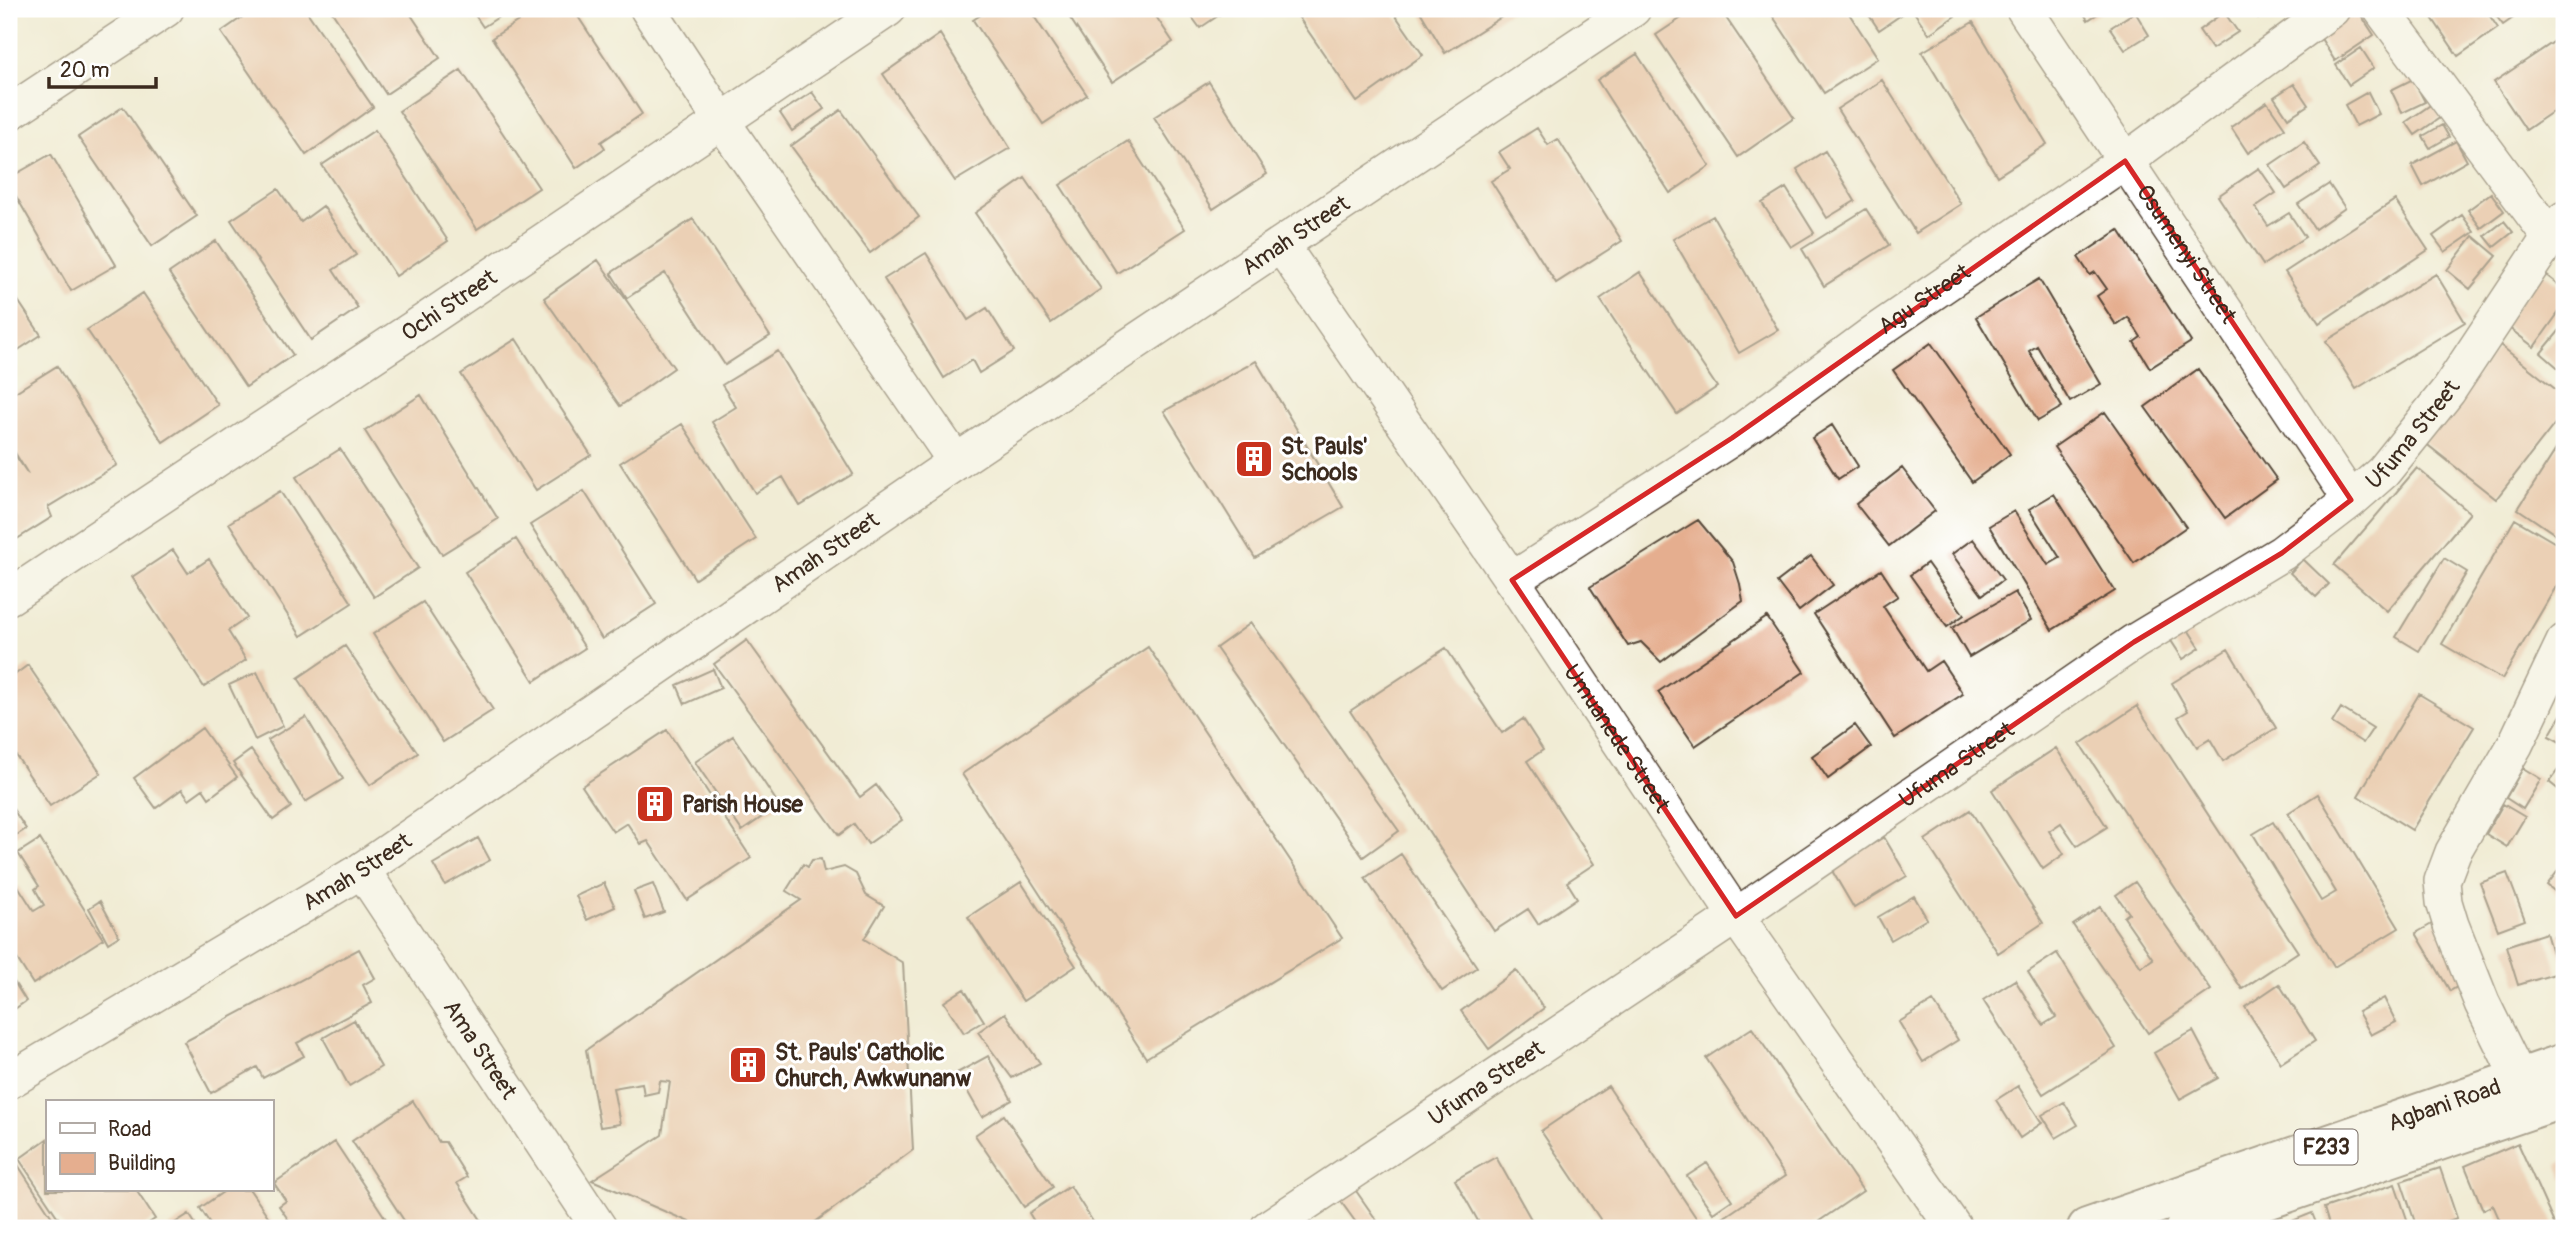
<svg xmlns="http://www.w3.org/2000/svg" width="2573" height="1237" font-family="Pangolin,sans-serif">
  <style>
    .building { fill: #e5ae8f }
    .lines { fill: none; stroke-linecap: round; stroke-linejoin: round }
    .minor-casing { stroke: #564739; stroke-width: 38 }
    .primary-casing { stroke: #564739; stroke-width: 42 }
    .minor { stroke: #fff; stroke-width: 35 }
    .primary { stroke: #fff; stroke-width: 38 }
    .marked { fill: none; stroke: #d62828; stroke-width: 5; stroke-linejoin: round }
    .labels { text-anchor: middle; stroke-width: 6; stroke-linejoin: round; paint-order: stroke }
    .shield { fill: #fff; stroke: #766a62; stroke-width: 2 }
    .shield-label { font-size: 21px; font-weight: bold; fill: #3b2a1e }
    .street-label { font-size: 23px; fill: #3b2a1e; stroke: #fff }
    .poi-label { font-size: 23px; font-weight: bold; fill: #3b2a1e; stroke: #fff; text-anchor: start }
  </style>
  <rect width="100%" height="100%" fill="#fff"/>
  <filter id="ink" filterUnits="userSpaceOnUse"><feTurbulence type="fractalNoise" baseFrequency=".0143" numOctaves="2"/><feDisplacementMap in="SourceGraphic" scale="14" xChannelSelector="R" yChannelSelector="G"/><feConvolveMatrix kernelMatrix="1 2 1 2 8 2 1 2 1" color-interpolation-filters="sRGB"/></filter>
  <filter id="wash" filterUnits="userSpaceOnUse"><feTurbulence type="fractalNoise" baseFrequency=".00686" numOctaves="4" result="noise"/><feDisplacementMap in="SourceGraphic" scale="28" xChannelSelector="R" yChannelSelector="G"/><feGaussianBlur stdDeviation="1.57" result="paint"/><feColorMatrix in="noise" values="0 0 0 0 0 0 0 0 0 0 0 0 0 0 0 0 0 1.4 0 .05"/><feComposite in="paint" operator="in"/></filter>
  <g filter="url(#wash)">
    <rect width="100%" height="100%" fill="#f1ecd5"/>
    <g id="blocks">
      <!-- building -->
      <path class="building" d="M254 9H305L373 107 306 155 221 32Z
        M330 9H407L440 58 386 94Z
        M471 9H511L483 27Z
        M537 9H573L642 114 601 142 605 148 576 168 492 38Z
        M990 9H1029L1087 95 1043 124 973 20Z
        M1064 9H1151L1173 42 1112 82Z
        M1186 9H1228L1200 28Z
        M1293 9H1391L1423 55 1357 102Z
        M1428 9H1514L1445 53 1421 13Z
        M1695 9H1720L1794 118 1738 157 1656 35Z
        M1768 9H1846L1878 58 1824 93Z
        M1865 9H1897L1901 15 1879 30Z
        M1912 9H1951L1955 16 1929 34Z
        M2081 9H2105L2088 20Z
        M2252 9H2273L2258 18Z
        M2352 9H2357L2374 35 2335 61 2317 32Z
        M2426 9H2485L2498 28 2458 56Z
        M2491 9H2526L2503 25Z
        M2135 12 2149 35 2125 50 2110 28Z
        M2224 12 2238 32 2212 49 2199 30Z
        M1973 22 2047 144 1997 176 1922 52Z
        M940 34 1010 148 955 181 883 74Z
        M2564 35V104L2526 130 2494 82Z
        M2361 48 2374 68 2349 85 2336 65Z
        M1637 54 1710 166 1670 193 1597 80Z
        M461 70 539 188 477 229 399 111Z
        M2413 79 2425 102 2402 113 2391 90Z
        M1882 80 1961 204 1916 233 1837 109Z
        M1209 82 1267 174 1213 209 1154 117Z
        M2294 84 2308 105 2288 118 2274 97Z
        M812 92 824 109 792 131 780 113Z
        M2368 92 2379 114 2356 126 2345 105Z
        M2267 102 2285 128 2248 153 2231 127Z
        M2432 104 2441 117 2415 135 2406 122Z
        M123 107 197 216 152 246 78 137Z
        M841 110 919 217 870 253 791 146Z
        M2442 125 2449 137 2430 148 2423 136Z
        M1537 128 1548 145 1558 139 1622 241 1556 283 1491 181 1510 169 1499 152Z
        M375 130 448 241 396 276 322 165Z
        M1128 141 1185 229 1117 273 1060 185Z
        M2456 141 2467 161 2423 186 2412 165Z
        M2304 142 2320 166 2286 189 2270 165Z
        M1825 151 1855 201 1827 218 1797 169Z
        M51 154 116 265 71 291 9 184V178Z
        M2259 168 2276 193 2255 207 2268 226 2289 213 2305 237 2263 265 2218 196Z
        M1025 178 1101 289 1051 323 975 213Z
        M2329 184 2345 208 2315 229 2298 204Z
        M1786 188 1814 233 1791 247 1762 203Z
        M278 189 301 222 323 206 356 255 333 270 358 308 311 340 231 220Z
        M2491 193 2504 211 2481 228 2468 210Z
        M2395 200 2428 250 2319 323 2285 272Z
        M1866 209 1889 245 1824 286 1802 249Z
        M2462 215 2474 232 2445 252 2433 236Z
        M1713 216 1778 330 1739 353 1673 239Z
        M693 219 770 336 725 365 665 273 627 298 611 273Z
        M2504 221 2513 232 2494 247 2485 236Z
        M2119 230 2191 342 2150 368 2134 342 2141 337 2128 317 2116 325 2097 296 2107 289 2095 272 2090 275 2078 257Z
        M2473 236 2497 256 2470 289 2447 270Z
        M216 241 293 355 246 387 169 273Z
        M926 253 968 320 987 308 1014 351 979 373 972 360 944 378 884 279Z
        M598 260 674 368 620 406 544 298Z
        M1640 272 1717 387 1677 414 1600 299Z
        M2542 272 2564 289V305L2534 347 2504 324Z
        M2436 274 2465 322 2356 389 2326 341Z
        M2039 279 2101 384 2070 402 2037 346 2029 351 2062 407 2038 421 1976 317Z
        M9 287 41 335 9 356Z
        M143 293 218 405 163 442 87 330Z
        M2564 325V373L2541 353Z
        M516 339 591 455 536 490 461 374Z
        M1931 343 2010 454 1972 482 1893 370Z
        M2500 345 2564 396V412L2496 499 2424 442Z
        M778 351 853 474 800 506 783 477 755 493 712 422 736 407 722 385Z
        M1256 361 1343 507 1255 558 1164 411Z
        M57 366 117 465 48 507 52 517 9 544V446L28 474 9 443V396Z
        M2198 369 2277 480 2225 518 2145 407Z
        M421 395 498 519 442 554 365 431Z
        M2105 412 2186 527 2134 563 2054 447Z
        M682 424 756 539 695 579 620 463Z
        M1832 425 1858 466 1838 479 1812 438Z
        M2564 437V540L2518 509Z
        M340 449 418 568 374 597 296 477Z
        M1902 468 1935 511 1889 546 1856 504Z
        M2417 468 2470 513 2387 611 2334 565Z
        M280 491 352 603 301 636 229 523Z
        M584 491 656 604 602 639 530 525Z
        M2054 494 2115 591 2052 630 1989 526 2014 511 2048 565 2060 558 2029 509Z
        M2515 519 2564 548V573L2502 679 2442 644Z
        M1698 520 1733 562 1740 584 1743 601 1661 662 1641 642 1628 646 1590 587Z
        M516 539 585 648 534 681 465 572Z
        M1973 539 2003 580 1982 595 1952 554Z
        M173 550 188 573 209 559 247 618 228 631 246 660 204 687 132 577Z
        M1811 556 1833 585 1799 611 1777 582Z
        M2444 558 2467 572 2419 651 2396 637Z
        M2303 559 2329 584 2316 597 2290 573Z
        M1927 563 1964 615 1947 627 1910 575Z
        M1881 570 1898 596 1883 606 1926 671 1941 661 1963 694 1895 738 1814 614Z
        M2015 592 2031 620 1969 657 1952 628Z
        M423 602 493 710 443 742 373 634Z
        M1767 617 1804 672 1695 746 1658 692Z
        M1251 623 1399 831 1363 857 1216 648Z
        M2185 625 2200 648 2183 659 2168 636Z
        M747 640 860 797 876 785 902 820 868 844 854 824 839 835 714 664Z
        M345 646 418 753 370 785 298 678Z
        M1148 647 1342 938 1146 1058 962 774Z
        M1446 648 1502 733 1523 719 1543 750 1527 761 1594 864 1567 882 1577 898 1538 924 1528 909 1494 931 1350 711Z
        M2228 649 2276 728 2223 761 2210 739 2197 747 2178 717 2188 711 2172 683Z
        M28 665 101 773 50 806 9 745V679Z
        M713 669 721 688 685 704 677 685Z
        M257 672 283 726 255 740 229 685Z
        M2419 694 2474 727 2412 830 2358 796Z
        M2137 706 2298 952 2242 989 2080 744Z
        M2341 708 2373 728 2363 743 2332 723Z
        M2564 710V744L2549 736Z
        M306 717 343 779 305 802 268 740Z
        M1855 725 1871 747 1828 779 1812 756Z
        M202 728 237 777 209 798 203 789 189 799 182 789 156 808 134 778Z
        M667 730 751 858 687 900 648 841 641 844 627 823 613 832 582 786Z
        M733 736 779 805 742 831 695 762Z
        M2056 748 2107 827 2077 846 2061 823 2049 831 2064 854 2043 869 1992 790Z
        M251 750 291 807 273 820 233 763Z
        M2564 762V794L2549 782Z
        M2523 768 2541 779 2523 809 2506 798Z
        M2318 794 2399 928 2334 967 2253 834 2273 822 2321 901 2336 892 2288 813Z
        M9 803 26 829 9 840Z
        M2503 804 2525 817 2507 847 2486 834Z
        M1970 810 2043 923 1998 953 1925 840Z
        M1884 837 1907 876 1854 908 1831 869Z
        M478 838 490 860 445 885 433 864Z
        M40 839 103 939 33 984 9 946V892L18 886 34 911 44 905 35 889 39 886 18 853Z
        M1401 854 1477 967 1442 991 1365 878Z
        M821 859 824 872 844 867 856 874 866 895 884 906 864 939 903 963 913 1150 807 1228H703L592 1180 662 1135 670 1082 660 1081 658 1092 644 1095 642 1083 613 1088 620 1124 600 1127 586 1050 801 900 786 891 803 864 808 867 812 860Z
        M2564 863V899L2547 885Z
        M2507 873 2525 920 2498 930 2480 883Z
        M1021 882 1076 966 1023 1001 968 917Z
        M2135 882 2211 990 2148 1033 2073 925 2100 907 2141 967 2153 959 2124 917 2129 913 2116 895Z
        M604 883 615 907 587 920 576 896Z
        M653 884 664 912 645 919 634 891Z
        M1914 896 1927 919 1891 940 1878 917Z
        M100 901 119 936 108 943 89 908Z
        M2437 921 2470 979 2450 991 2416 933Z
        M2564 932V963L2553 937Z
        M2546 933 2558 973 2518 985 2506 946Z
        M359 949 375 978 363 985 372 1003 297 1043 304 1056 263 1078 257 1067 211 1093 184 1042Z
        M2057 953 2116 1048 2043 1094 1983 1000 2015 980 2043 1025 2056 1017 2028 972Z
        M1516 970 1544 1008 1489 1049 1461 1011Z
        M9 974 26 1001 9 1013Z
        M2279 984 2315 1041 2281 1063 2245 1007Z
        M964 989 984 1021 964 1033 944 1002Z
        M2384 998 2396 1022 2371 1035 2358 1012Z
        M1933 1001 1958 1040 1923 1062 1899 1022Z
        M1005 1013 1040 1063 1012 1078 978 1032Z
        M354 1020 381 1067 349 1086 323 1038Z
        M1752 1028 1863 1191 1809 1228H1721L1717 1222 1785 1176 1706 1058Z
        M2193 1031 2218 1078 2180 1099 2154 1053Z
        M988 1056 1012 1100 982 1117 957 1073Z
        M1608 1086 1703 1228H1606L1541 1131Z
        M2018 1086 2042 1123 2020 1138 1996 1100Z
        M413 1101 439 1142H445L467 1177 457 1183 481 1220 467 1228H409L352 1141Z
        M2064 1102 2078 1125 2056 1138 2042 1115Z
        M1004 1115 1053 1187 1024 1207 975 1135Z
        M47 1139V1190H136L155 1219 141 1228H65L19 1159Z
        M335 1142 392 1228H294L279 1206 286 1201 274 1183Z
        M2518 1143 2556 1228H2503L2493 1205 2483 1210 2465 1166Z
        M1496 1157 1536 1228H1482L1455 1180Z
        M2564 1161V1180L2557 1165Z
        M16 1162 59 1228H9V1167Z
        M1707 1163 1732 1200 1713 1213 1687 1176Z
        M2440 1168 2457 1218 2427 1228H2417L2401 1181Z
        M2395 1184 2410 1228H2330L2324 1208Z
        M1070 1186 1097 1228H1038L1029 1213Z
        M1354 1188 1382 1228H1360L1339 1199Z
        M226 1190H250L276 1228H213L200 1208Z
        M2312 1213 2318 1228H2275Z
        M189 1214 198 1228H167Z"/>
    </g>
  </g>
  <g filter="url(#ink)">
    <use href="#blocks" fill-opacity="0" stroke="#564739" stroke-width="2"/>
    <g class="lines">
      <defs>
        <g id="minor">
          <path d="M648 9 721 120 956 462"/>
          <path id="s1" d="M2024 9 2351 500"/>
          <path d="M2381 9 2550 237"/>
          <path d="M9 113 166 9"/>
          <path id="s2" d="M1281 245 1512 580 1736 916 1954 1228"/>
          <path id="s3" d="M1512 580 1732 438 1871 335 2125 161 2332 9"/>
          <path id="s4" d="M9 597 425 321 888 9"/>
          <path id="s5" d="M362 870 599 1228"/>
          <path d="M2519 1078 2482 1003 2451 925 2444 902 2442 881 2453 852 2515 745 2564 642"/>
          <path id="s6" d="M9 1081 362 870 956 462 1633 9"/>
          <path id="s7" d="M1268 1228 1736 916 2134 642 2282 553 2351 500 2383 472 2448 391 2550 237 2564 219"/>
        </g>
        <g id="primary">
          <path id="s8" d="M2087 1228 2564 1063"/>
          <path d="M2185 1228 2564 1098"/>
        </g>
      </defs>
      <!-- minor casing -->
      <use href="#minor" class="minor-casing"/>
      <!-- primary casing -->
      <use href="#primary" class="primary-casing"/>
      <!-- minor -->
      <use href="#minor" class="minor"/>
      <!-- primary -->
      <use href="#primary" class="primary"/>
    </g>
  </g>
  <!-- marked area -->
  <path d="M0 0H2573V1237H0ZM2125 161 2351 500 2282 553 2134 642 1736 916 1512 580 1732 438Z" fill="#f1ecd5" fill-opacity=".55" fill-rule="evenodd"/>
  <path class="marked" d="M2125 161 2351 500 2282 553 2134 642 1736 916 1512 580 1732 438Z"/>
  <!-- icons -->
  <defs>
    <symbol id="building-square" viewBox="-11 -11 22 22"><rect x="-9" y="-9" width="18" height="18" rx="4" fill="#c8321e" stroke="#fff"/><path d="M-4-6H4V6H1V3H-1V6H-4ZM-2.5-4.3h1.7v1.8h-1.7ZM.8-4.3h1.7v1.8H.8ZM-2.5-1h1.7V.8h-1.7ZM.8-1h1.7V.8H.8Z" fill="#fff"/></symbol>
  </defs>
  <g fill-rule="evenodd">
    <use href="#building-square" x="1232" y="437" width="44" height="44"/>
    <use href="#building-square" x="633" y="782" width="44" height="44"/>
    <use href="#building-square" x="726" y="1043" width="44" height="44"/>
  </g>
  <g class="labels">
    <!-- shield labels -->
    <rect class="shield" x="2294.5" y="1129.5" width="63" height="35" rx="5"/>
    <g class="shield-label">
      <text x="2326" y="1154">F233</text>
    </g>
    <!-- street labels -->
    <g class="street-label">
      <text dy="8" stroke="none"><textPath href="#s6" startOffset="1540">Amah Street</textPath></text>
      <text dy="8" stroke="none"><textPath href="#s1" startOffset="294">Osumenyi Street</textPath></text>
      <text dy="8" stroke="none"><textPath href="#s3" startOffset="499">Agu Street</textPath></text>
      <text dy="8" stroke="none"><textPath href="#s4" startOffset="528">Ochi Street</textPath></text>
      <text dy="8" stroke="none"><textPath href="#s7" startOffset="1396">Ufuma Street</textPath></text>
      <text dy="8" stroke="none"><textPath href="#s6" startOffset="973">Amah Street</textPath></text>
      <text dy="8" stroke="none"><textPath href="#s2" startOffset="597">Umuanede Street</textPath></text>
      <text dy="8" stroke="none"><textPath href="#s7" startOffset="830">Ufuma Street</textPath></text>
      <text dy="8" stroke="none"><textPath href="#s6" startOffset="406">Amah Street</textPath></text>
      <text dy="8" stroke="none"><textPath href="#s5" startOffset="215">Ama Street</textPath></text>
      <text dy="8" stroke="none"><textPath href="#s7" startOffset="262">Ufuma Street</textPath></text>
      <text dy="8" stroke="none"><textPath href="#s8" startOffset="378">Agbani Road</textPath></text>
    </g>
    <!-- poi labels -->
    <g class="poi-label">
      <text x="1281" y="454">St. Pauls'<tspan x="1281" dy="26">Schools</tspan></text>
      <text x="682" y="812">Parish House</text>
      <text x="775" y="1060">St. Pauls' Catholic<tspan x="775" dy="26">Church, Awkwunanw</tspan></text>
    </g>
  </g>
  <!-- margin -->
  <rect width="2573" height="1237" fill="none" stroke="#fff" stroke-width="35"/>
  <!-- legend -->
  <rect x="46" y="1100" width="228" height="91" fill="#ffffff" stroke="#b1aaa5" stroke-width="2"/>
  <rect x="60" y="1123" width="35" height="10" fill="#ffffff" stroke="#b1aaa5" stroke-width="2"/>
  <text x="108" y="1136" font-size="21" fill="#3b2a1e">Road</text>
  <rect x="60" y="1153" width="35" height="21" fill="#e5ae8f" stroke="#b1aaa5" stroke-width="2"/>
  <text x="108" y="1170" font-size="21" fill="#3b2a1e">Building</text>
  <!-- scale -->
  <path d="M49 77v10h107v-10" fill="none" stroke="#3b2a1e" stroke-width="3.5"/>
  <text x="60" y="77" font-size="21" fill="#3b2a1e" stroke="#ffffff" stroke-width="5" paint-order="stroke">20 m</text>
</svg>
